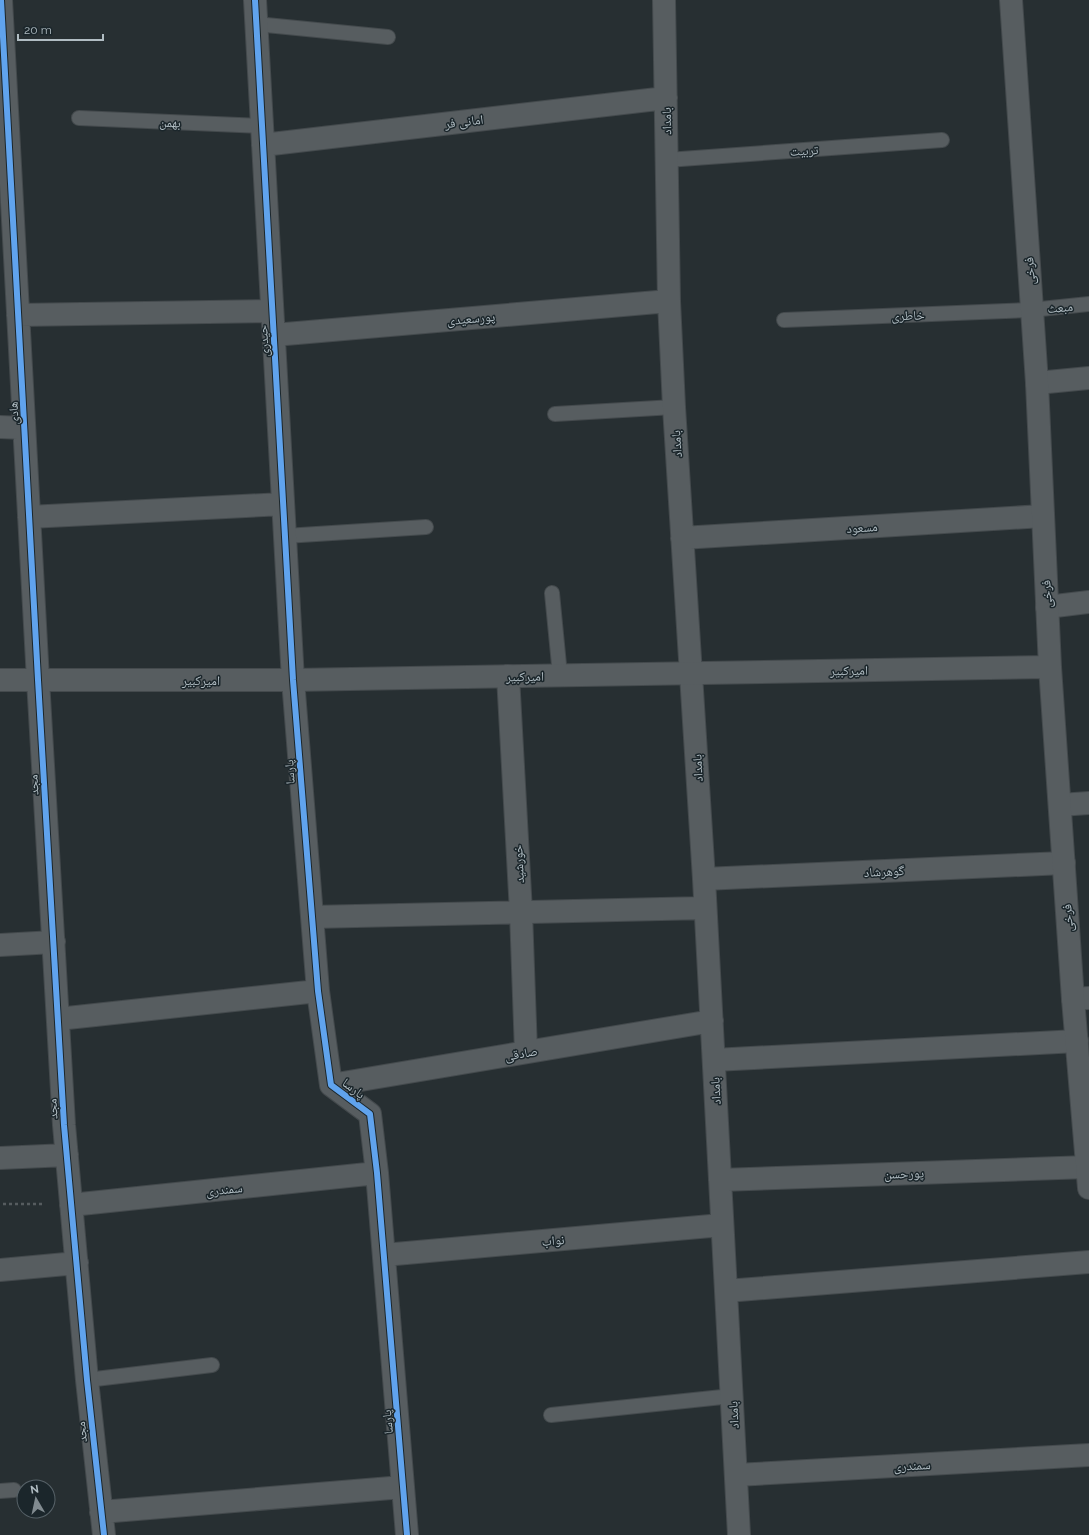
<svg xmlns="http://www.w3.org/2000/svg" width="1089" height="1535" font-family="Raleway,'Noto Naskh Arabic',sans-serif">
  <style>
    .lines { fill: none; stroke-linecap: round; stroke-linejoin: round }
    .service-casing { stroke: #444a4d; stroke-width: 16 }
    .minor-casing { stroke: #444a4d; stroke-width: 24 }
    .tertiary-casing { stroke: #444a4d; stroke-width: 24 }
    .path { stroke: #565c5f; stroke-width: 2.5; stroke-dasharray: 3 3; stroke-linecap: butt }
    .service { stroke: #575d60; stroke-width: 14 }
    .minor { stroke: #575d60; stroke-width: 22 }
    .tertiary { stroke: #575d60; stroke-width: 22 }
    .cycleway-casing { stroke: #1b262b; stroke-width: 8 }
    .cycleway { stroke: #60a3ed; stroke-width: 6 }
    .labels { text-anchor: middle; stroke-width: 3; stroke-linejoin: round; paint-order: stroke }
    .street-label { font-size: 13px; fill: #b1bdc3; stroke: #1b262b }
  </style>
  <rect width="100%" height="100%" fill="#272f32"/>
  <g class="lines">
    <defs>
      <path id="service" d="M256 24 388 37
        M79 118 262 126
        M667 160 942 140
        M784 320 1031 310 1089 304
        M555 414 674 407
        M285 536 426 527
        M552 593 560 675
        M87 1380 212 1365
        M551 1415 732 1396
        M0 1491 14 1490"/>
      <path id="minor" d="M1 0 38 680 64 1125 87 1380 104 1535
        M255 0 293 680 318 991 331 1085 370 1114 377 1173 407 1535
        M664 0 669 301 674 407 704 879 739 1535
        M263 145 666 98
        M18 315 272 311
        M274 335 669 301
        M1037 383 1089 378
        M0 427 24 428
        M29 517 283 504
        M682 538 1043 516
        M1047 607 1089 602
        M508 676 521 912 526 1052
        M1060 805 1089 803
        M704 879 1064 863
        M312 917 705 908
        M0 945 54 942
        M1073 999 1089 998
        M58 1019 318 991
        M714 1060 1077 1041
        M331 1085 712 1021
        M0 1158 67 1155
        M720 1180 1088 1167
        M71 1205 377 1173
        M384 1255 722 1225
        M0 1270 77 1263
        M726 1291 1089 1262
        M736 1475 1089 1455
        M101 1512 403 1487"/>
      <path id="tertiary" d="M1011 0 1037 383 1050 667 1073 999 1089 1188
        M0 680H293L1050 667"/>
    </defs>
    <!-- service casing -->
    <use href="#service" class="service-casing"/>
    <!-- minor casing -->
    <use href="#minor" class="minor-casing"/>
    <!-- tertiary casing -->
    <use href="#tertiary" class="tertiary-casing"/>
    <!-- path -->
    <path class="path" d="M3 1204H45"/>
    <!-- service -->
    <use href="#service" class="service"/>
    <!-- minor -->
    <use href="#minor" class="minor"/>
    <!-- tertiary -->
    <use href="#tertiary" class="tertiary"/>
    <defs>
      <path id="cycleway" d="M1 0 38 680 64 1125 87 1380 104 1535
        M255 0 293 680 318 991 331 1085 370 1114 377 1173 407 1535"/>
    </defs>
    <!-- cycleway casing -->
    <use href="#cycleway" class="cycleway-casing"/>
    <!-- cycleway -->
    <use href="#cycleway" class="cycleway"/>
  </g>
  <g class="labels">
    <!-- street labels -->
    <g class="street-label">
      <text transform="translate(464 121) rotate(-7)" y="5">امانی فر</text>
      <text transform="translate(666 121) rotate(-91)" y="5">بامداد</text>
      <text transform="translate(170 122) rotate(2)" y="5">بهمن</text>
      <text transform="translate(804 150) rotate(-4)" y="5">تربیت</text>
      <text transform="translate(1029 271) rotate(-94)" y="5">فرخی</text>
      <text transform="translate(1060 307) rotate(-6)" y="5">مبعث</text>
      <text transform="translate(908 315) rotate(-2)" y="5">خاطری</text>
      <text transform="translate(471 318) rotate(-5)" y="5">پورسعیدی</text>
      <text transform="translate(263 341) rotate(-93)" y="5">حیدری</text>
      <text transform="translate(13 413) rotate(-93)" y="5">هادی</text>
      <text transform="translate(676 444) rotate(-94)" y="5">بامداد</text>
      <text transform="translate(862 527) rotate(-4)" y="5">مسعود</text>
      <text transform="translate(1046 594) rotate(-93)" y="5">فرخی</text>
      <text transform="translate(849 670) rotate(-1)" y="5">امیرکبیر</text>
      <text transform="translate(525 676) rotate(-1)" y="5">امیرکبیر</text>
      <text x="201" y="685">امیرکبیر</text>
      <text transform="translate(697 768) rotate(-93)" y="5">بامداد</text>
      <text transform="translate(289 772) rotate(-94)" y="5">پارسا</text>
      <text transform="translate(33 785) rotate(-93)" y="5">مجد</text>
      <text transform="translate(518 864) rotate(-93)" y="5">خورشید</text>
      <text transform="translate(884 871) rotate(-3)" y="5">گوهرشاد</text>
      <text transform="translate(1067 918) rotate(-94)" y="5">فرخی</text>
      <text transform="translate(521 1053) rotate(-10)" y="5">صادقی</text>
      <text transform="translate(354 1088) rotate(37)" y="5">پارسا</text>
      <text transform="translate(715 1091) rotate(-93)" y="5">بامداد</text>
      <text transform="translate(52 1109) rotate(-93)" y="5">مجد</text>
      <text transform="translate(904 1173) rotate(-2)" y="5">پورحسن</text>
      <text transform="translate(224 1189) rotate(-6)" y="5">سمندری</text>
      <text transform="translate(553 1240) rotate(-5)" y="5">نواب</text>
      <text transform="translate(733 1415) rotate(-93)" y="5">بامداد</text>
      <text transform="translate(387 1422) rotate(-95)" y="5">پارسا</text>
      <text transform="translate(81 1432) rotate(-96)" y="5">مجد</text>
      <text transform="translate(912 1465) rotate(-3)" y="5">سمندری</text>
    </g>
  </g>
  <!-- north arrow -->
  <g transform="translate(36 1499) rotate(351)"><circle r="19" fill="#1b262b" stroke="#576268"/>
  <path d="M0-3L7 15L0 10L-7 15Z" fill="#818b90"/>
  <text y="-6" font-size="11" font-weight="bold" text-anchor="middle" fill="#b1bdc3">N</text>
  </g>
  <!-- scale -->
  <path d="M18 34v6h85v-6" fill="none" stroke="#b1bdc3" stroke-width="2"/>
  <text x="24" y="34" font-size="12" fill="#b1bdc3" stroke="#1b262b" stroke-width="3" paint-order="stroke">20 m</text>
</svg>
